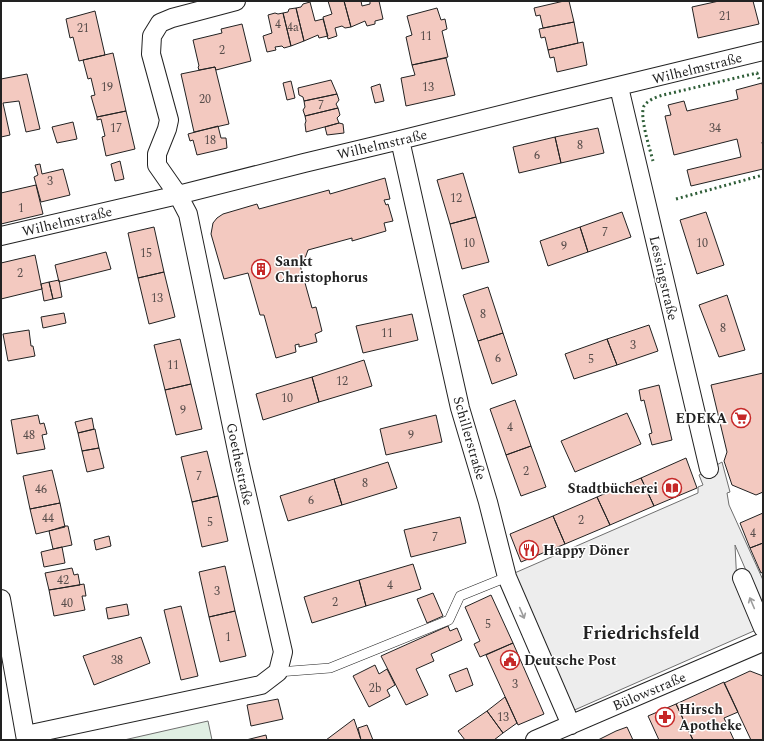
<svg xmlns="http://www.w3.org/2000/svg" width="764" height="741" font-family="Spectral,serif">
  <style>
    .green { fill: #e0efe3; stroke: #6f6f6f }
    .parking { fill: #ededed; stroke: #6f6f6f }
    .building { fill: #f3c9c0; stroke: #222 }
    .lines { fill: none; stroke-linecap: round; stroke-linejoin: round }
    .service-casing { stroke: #222; stroke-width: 10 }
    .minor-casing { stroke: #222; stroke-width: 20 }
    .service { stroke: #fff; stroke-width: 9 }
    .minor { stroke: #fff; stroke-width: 18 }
    .hedge { stroke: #2f5e38; stroke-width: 3; stroke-dasharray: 2 3; stroke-linecap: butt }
    .oneway { stroke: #9c9c9c }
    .labels { text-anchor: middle; stroke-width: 3; stroke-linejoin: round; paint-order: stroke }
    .number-label { font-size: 12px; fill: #564c4a }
    .street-label { font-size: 14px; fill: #222; stroke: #fff }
    .poi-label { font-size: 14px; font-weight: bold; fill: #222; stroke: #fff; text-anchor: start }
    .district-label { font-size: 18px; font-weight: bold; fill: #222; stroke: #fff }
  </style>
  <rect width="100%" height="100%" fill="#fff"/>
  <!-- green -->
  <path class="green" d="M208 721 212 740H124Z"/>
  <!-- parking -->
  <path class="parking" d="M722 462 730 492 727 493 729 505 763 580V610L735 545 737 585 756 630 570 712 510 575 698 493V487L703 485 699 475Z"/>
  <!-- building -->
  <path class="building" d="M328 1H344L351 27 345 28 342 26 335 28 337 36 328 39 323 17 332 14Z
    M344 1H361L362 6 370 4V1H379L383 19 375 21V24L367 26 365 21 351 27Z
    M564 1H569L574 22 543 28 540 15 536 16 534 8Z
    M719 1H753L759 24 698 38 692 7Z
    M310 2 315 21 323 19 328 36 319 38 318 35 304 41 296 8 301 7 303 4Z
    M296 8 304 41 291 46 283 13 288 12 289 9Z
    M437 8 441 20 445 19 447 29 442 31 448 57 412 65 406 37 412 35 407 16Z
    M95 11 105 55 79 61 73 37 70 38 66 19Z
    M275 13 278 14 283 13 291 46 284 48 282 46 275 47 276 50 267 52 263 36 272 33 268 15Z
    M574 22 578 43 548 50 545 37 541 38 539 29Z
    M242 24 251 61 216 70 215 67 199 70 198 67 199 66 193 40 222 33 221 29Z
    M583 42 587 65 557 72 554 57 550 58 548 50Z
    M113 53 126 111 97 117 91 96 95 95 91 78 88 79 83 60Z
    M446 58 455 95 406 106 401 78 415 75 412 65Z
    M215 67 229 124 194 132 181 74Z
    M27 74 40 129 26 132 19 101 3 103 10 135 1 137V79Z
    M331 80 337 94 304 101 303 97 299 95 298 88Z
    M291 81 295 98 287 100 283 83Z
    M762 83 763 88V142H762L763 147V169L691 186 687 170 741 157 737 139 674 155 665 116 671 115 668 105 684 101 687 111 738 99 736 90Z
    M380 84 384 101 375 103 371 87Z
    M337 94 339 100 336 104 338 108 305 116 303 110 305 107 304 101Z
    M338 108 340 115 337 118 339 123 306 132 305 124 306 121 305 116Z
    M126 111 135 149 106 156 102 137 105 136 101 119 97 120V117Z
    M73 122 77 139 57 143 52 127Z
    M339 123 343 124 344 133 327 135 325 127Z
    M218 126 221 138H226L227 148 197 155 193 140 190 141 188 134Z
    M598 128 604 153 561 163 555 137Z
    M555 137 561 163 519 173 513 147Z
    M120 161 124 179 115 181 111 164Z
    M40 164 42 174 63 169 70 195 41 202 34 177 38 175 35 165Z
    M463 173 476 217 450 224 437 180Z
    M385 178 390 199 384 200 386 205 388 204 393 221 384 223 386 231 352 241V238L308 250 304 261 300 265 312 308 316 307 322 331 315 334 317 342 299 347V344L295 345 296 352 276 358 264 315H260L248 273 224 279 211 234 213 223 217 218 223 214 257 204 259 209 329 190 330 194Z
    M36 185 43 214 1 224V193Z
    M622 212 631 237 588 252 580 227Z
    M706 212 724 265 697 274 680 220Z
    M476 217 489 262 462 269 450 224Z
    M154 227 164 272 138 278 128 233Z
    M580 227 588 252 548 266 540 241Z
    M106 252 111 269 59 282 55 265Z
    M35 255 42 289 1 299V263Z
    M164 272 175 317 149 324 138 278Z
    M59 280 62 297 53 299 49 282Z
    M49 282 53 299 44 301 41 284Z
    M488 287 503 333 478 341 463 295Z
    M727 295 745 350 719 357 699 305Z
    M64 313 66 323 43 328 41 317Z
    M412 314 418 340 363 353 356 326Z
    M649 325 658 351 617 365 607 339Z
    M29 330 31 346H33L35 356 8 361 3 334Z
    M503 333 517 375 492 384 478 341Z
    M180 339 191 384 165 390 154 345Z
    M607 339 617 365 574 379 565 354Z
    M364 360 372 386 319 402 312 377Z
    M763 373V492L756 495 732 485 724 461 727 452 711 385Z
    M312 377 319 402 263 420 256 394Z
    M191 384 202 429 176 435 165 390Z
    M659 385 672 440 652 445 649 434 652 433 644 400 641 401 639 390Z
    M515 400 531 446 506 455 490 409Z
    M627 413 641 444 575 472 561 441Z
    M38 415 40 424 44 423 47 434 42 435 45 449 17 454 11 420Z
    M436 415 442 442 386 455 380 429Z
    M92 418 94 429 78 433 75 422Z
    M95 429 99 448 82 451 78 433Z
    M531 446 546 487 521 496 506 455Z
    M99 448 104 468 87 472 82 451Z
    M207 451 218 496 192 502 181 457Z
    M686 458 697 488 654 506 641 478Z
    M388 462 397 488 342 505 334 479Z
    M52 470 60 503 30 509 23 476Z
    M641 478 654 506 610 525 597 497Z
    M334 479 342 505 288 521 280 496Z
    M218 496 228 541 202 547 192 502Z
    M597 497 610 525 565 544 553 516Z
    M60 503 65 527 36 534 30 509Z
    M763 513V543L750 548 740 523Z
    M553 516 565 544 521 562 510 534Z
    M460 517 466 543 411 557 404 530Z
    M65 526H68L72 545 53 549 49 531Z
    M109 536 111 546 96 550 94 540Z
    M763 543V572L761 573 750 548Z
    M62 547 65 563 44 567 41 552Z
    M413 564 421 589 366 606 359 580Z
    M225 566 235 611 209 617 199 572Z
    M72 568 74 575 78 574 80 585 49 590 45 573Z
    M359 580 366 606 312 623 304 597Z
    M84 584 86 596H82L85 610 54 616 49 590Z
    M433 593 443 616 427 623 417 599Z
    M491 595 513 643 480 657 474 644 480 641 465 607Z
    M127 604 129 615 108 619 106 608Z
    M181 606 198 676 181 680 164 610Z
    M235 611 246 656 220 662 209 617Z
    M448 626 450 631 457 628 462 640 431 654 434 661 416 669 428 695 406 705 381 656Z
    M141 637 150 663 94 685 83 656Z
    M513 643 544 714 518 725 486 655Z
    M375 665 379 674 387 669 395 685 387 690 390 696 369 707 353 676Z
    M467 668 473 685 456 692 449 675Z
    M750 671 763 676V740H751L724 683Z
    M724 682 738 712 724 718 734 740H693L676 704Z
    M505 697 517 723 503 733 487 711Z
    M278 699 283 719 251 726 247 705Z
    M676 704 693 740H659L648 716Z
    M487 711 503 733 494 740H465L458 731Z
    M354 719 361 740H326Z
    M367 725 373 740H361L358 728Z
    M627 727 633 740H598L616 731Z
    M266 735 267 740H246Z"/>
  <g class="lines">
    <defs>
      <path id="service" d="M278 672 330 668 449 620 460 596 507 577"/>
      <path id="minor" d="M619 87 709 469
        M400 140 460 408 488 502 507 577 571 725
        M1 236 178 195 304 163 400 140 536 106 763 51
        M742 578 763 628
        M1 599 26 740
        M26 735 261 685 278 672 283 652 240 465 188 214 178 195 157 165V154L167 129 169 120 151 54 152 36 160 23 172 18 236 1
        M535 740 763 642"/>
    </defs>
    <!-- service casing -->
    <use href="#service" class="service-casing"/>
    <!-- minor casing -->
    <use href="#minor" class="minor-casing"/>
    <!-- service -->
    <use href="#service" class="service"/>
    <!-- minor -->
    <use href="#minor" class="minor"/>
    <!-- hedge -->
    <path class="hedge" d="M653 161C650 149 639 116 644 106 648 100 656 97 663 95L757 73 759 79
      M676 199 763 175"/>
  </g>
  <!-- one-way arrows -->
  <defs><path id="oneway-shaft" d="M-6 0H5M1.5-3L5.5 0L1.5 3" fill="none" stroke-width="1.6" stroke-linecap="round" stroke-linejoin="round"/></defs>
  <g class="oneway">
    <use href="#oneway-shaft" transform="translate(752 603) rotate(-113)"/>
    <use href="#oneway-shaft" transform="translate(522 613) rotate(67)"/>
  </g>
  <!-- icons -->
  <defs>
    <symbol id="building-ring" viewBox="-11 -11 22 22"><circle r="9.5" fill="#fff" stroke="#c62828" stroke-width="1.5"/><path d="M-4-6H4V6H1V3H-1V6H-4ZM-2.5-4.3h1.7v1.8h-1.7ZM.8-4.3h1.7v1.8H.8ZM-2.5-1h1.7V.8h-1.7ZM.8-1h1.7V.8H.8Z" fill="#c62828"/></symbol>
    <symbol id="supermarket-ring" viewBox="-11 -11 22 22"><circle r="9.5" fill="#fff" stroke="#c62828" stroke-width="1.5"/><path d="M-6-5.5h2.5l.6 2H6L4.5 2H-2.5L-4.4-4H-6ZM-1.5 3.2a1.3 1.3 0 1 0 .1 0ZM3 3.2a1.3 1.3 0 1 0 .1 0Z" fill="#c62828"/></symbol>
    <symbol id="library-ring" viewBox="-11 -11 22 22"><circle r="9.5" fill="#fff" stroke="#c62828" stroke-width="1.5"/><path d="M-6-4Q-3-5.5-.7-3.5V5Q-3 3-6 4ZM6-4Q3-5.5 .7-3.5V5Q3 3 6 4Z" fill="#c62828"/></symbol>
    <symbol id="restaurant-ring" viewBox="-11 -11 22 22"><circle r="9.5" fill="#fff" stroke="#c62828" stroke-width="1.5"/><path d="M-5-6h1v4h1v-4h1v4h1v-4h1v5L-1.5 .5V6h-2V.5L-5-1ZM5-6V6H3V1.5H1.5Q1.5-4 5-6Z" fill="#c62828"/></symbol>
    <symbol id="civic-ring" viewBox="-11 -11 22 22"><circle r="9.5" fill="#fff" stroke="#c62828" stroke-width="1.5"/><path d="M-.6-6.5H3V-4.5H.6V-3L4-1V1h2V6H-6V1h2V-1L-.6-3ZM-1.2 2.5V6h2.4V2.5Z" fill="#c62828"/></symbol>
    <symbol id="pharmacy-ring" viewBox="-11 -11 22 22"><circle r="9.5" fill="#fff" stroke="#c62828" stroke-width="1.5"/><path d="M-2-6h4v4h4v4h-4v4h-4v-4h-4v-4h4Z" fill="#c62828"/></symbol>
  </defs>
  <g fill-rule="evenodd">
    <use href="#building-ring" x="250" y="258" width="22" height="22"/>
    <use href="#supermarket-ring" x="730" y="407" width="22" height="22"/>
    <use href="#library-ring" x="661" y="477" width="22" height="22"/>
    <use href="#restaurant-ring" x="518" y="539" width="22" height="22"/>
    <use href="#civic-ring" x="499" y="649" width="22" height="22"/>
    <use href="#pharmacy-ring" x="654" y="706" width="22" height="22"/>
  </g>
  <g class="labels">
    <!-- number labels -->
    <g class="number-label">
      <text x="725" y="20">21</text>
      <text x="278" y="28">4</text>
      <text x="293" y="31">4a</text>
      <text x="83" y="32">21</text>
      <text x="426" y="40">11</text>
      <text x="222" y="54">2</text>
      <text x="107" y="91">19</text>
      <text x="428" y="91">13</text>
      <text x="205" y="103">20</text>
      <text x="321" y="109">7</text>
      <text x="116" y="132">17</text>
      <text x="715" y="132">34</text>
      <text x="210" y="144">18</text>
      <text x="580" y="149">8</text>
      <text x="537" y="159">6</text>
      <text x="50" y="185">3</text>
      <text x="456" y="202">12</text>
      <text x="21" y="212">1</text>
      <text x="605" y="236">7</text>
      <text x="469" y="247">10</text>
      <text x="702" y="247">10</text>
      <text x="564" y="250">9</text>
      <text x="146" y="257">15</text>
      <text x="20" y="277">2</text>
      <text x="157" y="302">13</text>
      <text x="483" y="318">8</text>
      <text x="723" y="332">8</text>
      <text x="387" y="337">11</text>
      <text x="633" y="349">3</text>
      <text x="498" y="362">6</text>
      <text x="591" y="363">5</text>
      <text x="173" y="369">11</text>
      <text x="342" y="385">12</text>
      <text x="287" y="402">10</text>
      <text x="183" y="414">9</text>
      <text x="510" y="431">4</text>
      <text x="29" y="439">48</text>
      <text x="411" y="439">9</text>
      <text x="526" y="475">2</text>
      <text x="199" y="480">7</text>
      <text x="365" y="487">8</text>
      <text x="41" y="493">46</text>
      <text x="311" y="504">6</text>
      <text x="48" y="522">44</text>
      <text x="581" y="524">2</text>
      <text x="210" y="526">5</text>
      <text x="753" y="537">4</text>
      <text x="435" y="541">7</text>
      <text x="63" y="584">42</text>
      <text x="390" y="589">4</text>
      <text x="217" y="595">3</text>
      <text x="335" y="606">2</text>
      <text x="67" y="607">40</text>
      <text x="488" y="628">5</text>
      <text x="228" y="641">1</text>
      <text x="117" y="664">38</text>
      <text x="515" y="688">3</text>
      <text x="375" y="692">2b</text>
      <text x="503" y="721">13</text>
    </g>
    <!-- street labels -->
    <g class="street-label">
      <text transform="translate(697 68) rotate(-14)" y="5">Wilhelmstraße</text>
      <text transform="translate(382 144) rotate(-13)" y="5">Wilhelmstraße</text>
      <text transform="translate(67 221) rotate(-13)" y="5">Wilhelmstraße</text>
      <text transform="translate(664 278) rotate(77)" y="5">Lessingstraße</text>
      <text transform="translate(470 438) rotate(74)" y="5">Schillerstraße</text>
      <text transform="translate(240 464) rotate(78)" y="5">Goethestraße</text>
      <text transform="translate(649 691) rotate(-23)" y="5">Bülowstraße</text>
    </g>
    <!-- poi labels -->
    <g class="poi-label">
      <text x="275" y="266">Sankt<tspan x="275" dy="16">Christophorus</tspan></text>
      <text x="727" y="423" text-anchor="end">EDEKA</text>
      <text x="658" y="493" text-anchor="end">Stadtbücherei</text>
      <text x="543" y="555">Happy Döner</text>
      <text x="524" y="665">Deutsche Post</text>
      <text x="679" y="714">Hirsch<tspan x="679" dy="16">Apotheke</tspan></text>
    </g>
    <!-- district labels -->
    <g class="district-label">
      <text x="641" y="639">Friedrichsfeld</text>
    </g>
  </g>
  <!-- border -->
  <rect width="764" height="741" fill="none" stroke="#222222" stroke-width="4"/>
</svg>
